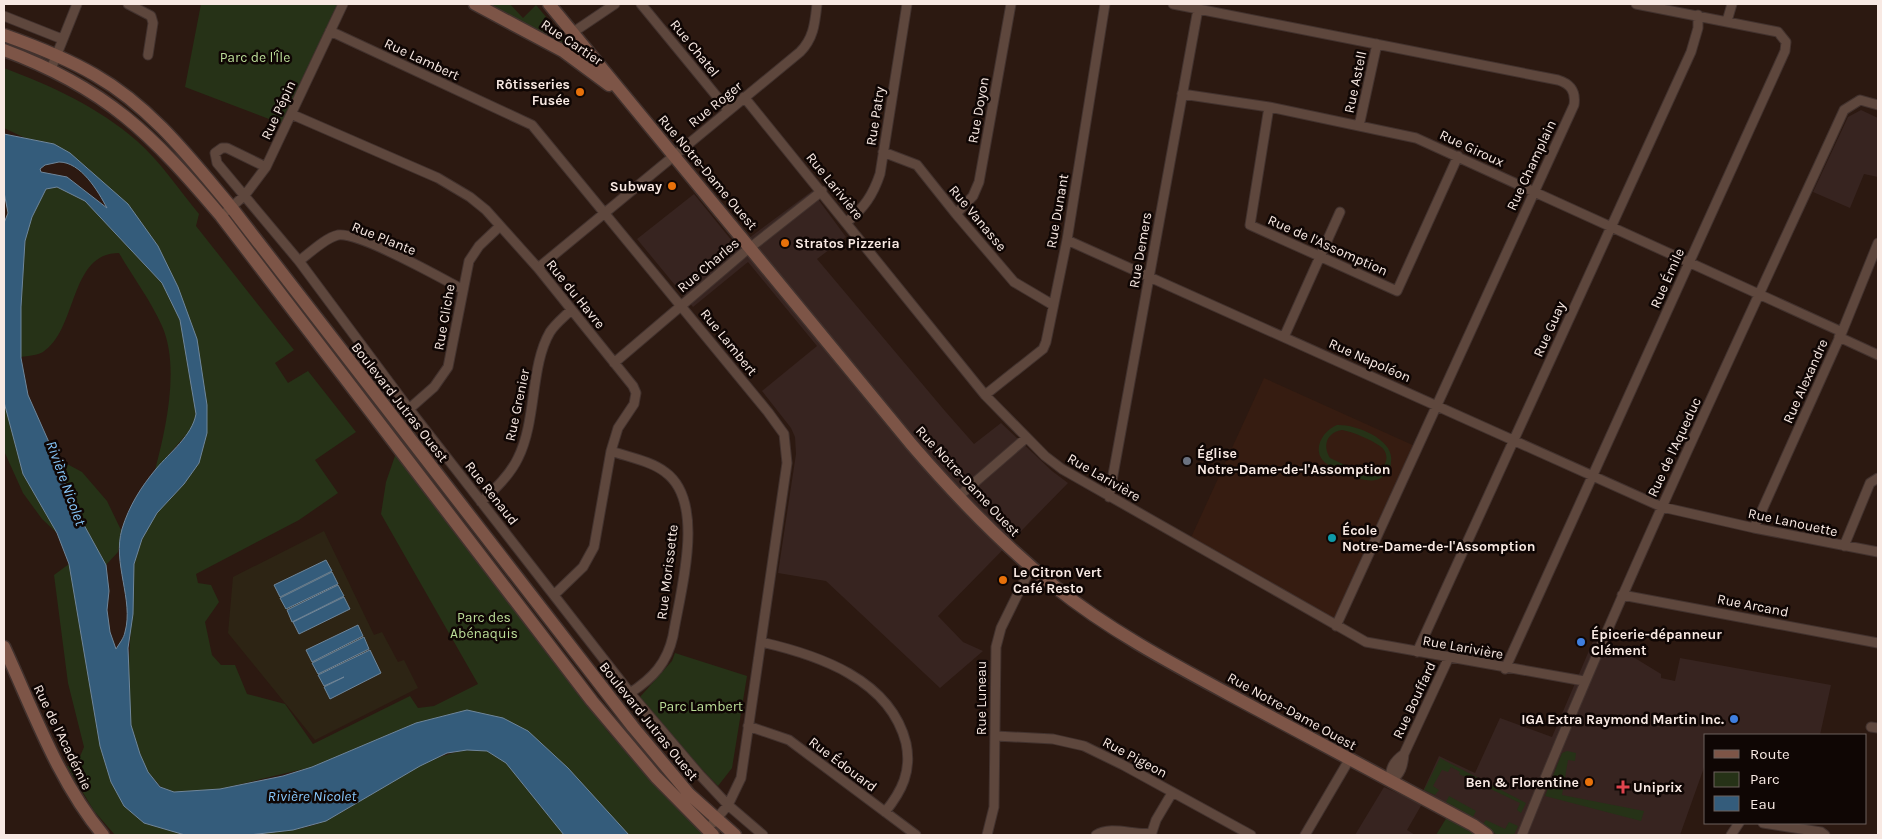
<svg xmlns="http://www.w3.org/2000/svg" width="1882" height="839" font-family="Karla,sans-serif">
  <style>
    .commercial { fill: #372420 }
    .industrial { fill: #2d2414 }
    .built { fill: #361c11 }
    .green { fill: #263217; fill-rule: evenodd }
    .water { fill: #345c7b; stroke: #6f869a; fill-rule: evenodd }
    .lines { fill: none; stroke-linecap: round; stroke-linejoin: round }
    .street-casing { stroke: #42322e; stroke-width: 11 }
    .secondary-casing { stroke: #42322e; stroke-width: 15 }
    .street { stroke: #5e473d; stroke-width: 9 }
    .secondary { stroke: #7d5547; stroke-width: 12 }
    .food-dot { fill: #e8710a; stroke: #0f0604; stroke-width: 2 }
    .worship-dot { fill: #6b7280; stroke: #0f0604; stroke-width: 2 }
    .culture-dot { fill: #0f9aa8; stroke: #0f0604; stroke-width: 2 }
    .shop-dot { fill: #3f7fe0; stroke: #0f0604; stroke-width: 2 }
    .health-dot { fill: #e0444e; stroke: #0f0604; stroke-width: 2 }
    .labels { text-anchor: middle; stroke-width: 5; stroke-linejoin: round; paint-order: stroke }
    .street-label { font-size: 14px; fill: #f8e9e3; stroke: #0f0604 }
    .park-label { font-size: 14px; fill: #bbdd98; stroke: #0f0604 }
    .poi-label { font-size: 14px; font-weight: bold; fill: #f8e9e3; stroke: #0f0604; text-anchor: start }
    .water-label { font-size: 15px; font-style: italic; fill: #86c6fa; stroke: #0f0604 }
  </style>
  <rect width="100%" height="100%" fill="#2c1911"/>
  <!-- commercial -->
  <path class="commercial" d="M1861 110 1878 118V177L1864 174 1850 208 1813 192 1848 117Z
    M812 191 846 237 817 259 945 411 974 444 1001 423 1052 471 1068 483 938 616 963 642 983 651 940 688 826 581 778 573 796 454 795 437 791 428 762 391 817 346 748 262 693 307 637 239 694 194 737 247Z
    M1594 639 1612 644 1661 674V678L1675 681 1680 658 1831 685 1820 735H1706V762L1680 835H1497L1476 820 1423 791 1439 756 1475 773 1500 718 1552 737Z
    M1384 787 1422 804 1407 830 1415 835H1355Z"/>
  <!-- industrial -->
  <path class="industrial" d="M324 531 374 635 382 632 398 662 404 660 418 688 315 740 228 633 233 577Z"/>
  <!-- built -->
  <path class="built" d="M1264 378 1417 447 1336 626 1189 542Z"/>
  <!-- green -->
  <path class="green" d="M201 4H339L282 124 185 87Z
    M489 4H510L523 18 536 5 574 50Z
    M4 68C52 86 98 107 137 141 161 162 179 190 199 214L196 226 294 350 275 363 288 383 308 371 356 432 315 460 338 493 299 520 196 574 198 583 211 585 219 602 205 622 212 655 221 665H235L247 694 285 704 313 744 410 696 418 708 434 706 478 684 381 514 386 482 396 453 609 733 706 835H629L612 818 467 710 416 723 312 767 220 789 174 792 161 787 148 772 140 754 131 725 128 682 134 564 142 539 157 512 184 484 199 463 207 433 178 287 88 168 54 144 25 138 4 128Z
    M57 187 85 201 162 283 180 320 196 414 193 427 155 470C166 429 180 366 162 326 151 301 133 277 119 253 69 253 78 329 43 352 38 355 28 356 21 357 21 317 17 253 32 216 36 207 42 198 46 189Z
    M4 402 23 474 57 533 42 519 23 493 4 451Z
    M1337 425C1355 424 1395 439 1391 462 1391 468 1387 474 1381 478 1369 486 1339 472 1327 464 1310 452 1322 431 1337 425ZM1342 430C1353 432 1370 439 1380 446 1395 457 1381 476 1366 475L1330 458C1322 446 1327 432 1342 430Z
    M56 458 82 472 107 501 121 530 118 552 106 565 72 503Z
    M69 564 100 746 111 782 124 806 144 823 185 835H115L94 811 67 766H76L84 747 68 683 54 575Z
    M675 653 747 676 732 768 718 786 693 760 640 697 672 661Z
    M467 750 487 751 506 763 564 835H249C274 832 304 831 327 820 374 797 415 758 467 750Z
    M1567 751 1576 753 1575 761 1568 760 1562 795 1644 811 1641 821 1545 796 1562 753Z
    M1440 758 1526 803 1521 813 1517 810 1520 803 1459 774 1460 772 1451 767 1448 772 1442 770 1433 786 1439 790 1435 795 1424 790Z
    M1449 796 1476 811 1473 817 1446 802Z
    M1447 817 1475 835H1436Z
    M1486 820 1505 829 1509 822 1518 826 1514 835H1497L1483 824Z"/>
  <!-- water -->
  <path class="water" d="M4 134 54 144 70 153 128 204 158 246 178 287 197 339 207 405V433L199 463 184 484 157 513 142 539 134 564 133 614 128 648 131 725 140 754 148 772 160 787 174 792 220 789 283 776 312 767 416 723 467 710 503 718 528 731 568 768 629 835H564L506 763 487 751 467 750 447 753 420 766 326 821 293 830 249 835H185L144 823 124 806 111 782 100 746 69 564 57 533 23 474 4 402V223L8 213 4 192ZM59 162C81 162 98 191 107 208L67 177 41 172 40 169 45 165ZM57 187 85 201 162 283 180 320 196 414C192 436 170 452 156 469 141 487 129 506 122 529 112 563 134 600 125 632 124 638 119 644 116 649L110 632 107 610 109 591 106 565 72 503 56 458 28 395 21 358V307L25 241 32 217 46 189Z
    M326 560 332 571 280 597 274 585Z
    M332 572 338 584 286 609 280 598Z
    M338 585 344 596 292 622 287 610Z
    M344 597 350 609 299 634 293 622Z
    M358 625 363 636 312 662 306 650Z
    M364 637 369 649 318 674 312 663Z
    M370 650 381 673 330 699 324 687 344 677 324 686 318 675Z"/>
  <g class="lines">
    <defs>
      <path id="street" d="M128 4 151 16 153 23 148 55
        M641 4 728 110
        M1173 4 1558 80C1571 84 1576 92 1574 105L1336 626
        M4 16 62 39
        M1727 21 1732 4
        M330 31 532 125 768 412 784 434 787 463 741 778 728 805 713 823
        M572 33 615 4
        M51 69 77 4
        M1182 94 1269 107 1416 138 1842 332
        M744 97 985 395 1045 456 1062 469 1366 642 1584 681
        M1269 107 1250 225 1397 291 1458 156
        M291 114 438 178 470 197 486 210 538 268 633 386 636 393 634 404 618 428 611 451 594 547 583 567 554 595
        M1359 126 1377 44
        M883 152 917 165 956 214 1014 282 1053 305
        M266 167 227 148H222L215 153 217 163 299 261 409 409 630 693 699 774 728 805 763 835
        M227 211 245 195 266 167 343 4
        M956 214 973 196 979 182 1011 4
        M847 222C864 208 873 195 880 174L907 4
        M1067 240 1662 507 1754 528 1878 552
        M299 261C310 253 325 238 338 235 360 232 439 277 462 289
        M538 268 800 52C814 38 815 22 817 4
        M1284 337 1340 212
        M1839 337 1878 355
        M614 363 742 254 822 191
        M985 395 1043 349 1046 342 1067 240 1105 4
        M409 409 434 387 448 367 469 261 479 246 500 226
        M611 451C628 457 651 461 665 472 707 502 680 592 673 636 667 663 653 678 630 693
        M959 496 1026 438
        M1109 497 1198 9
        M481 502C495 489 510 475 518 458 537 420 530 366 550 332 555 324 564 317 571 310
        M1754 528 1842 332 1878 243
        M1844 546 1870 483 1878 478
        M1622 595 1878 643
        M761 642C818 655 890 679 906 743 912 771 902 791 885 812
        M1417 652 1691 52 1698 28V15
        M1505 669 1785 51 1786 42 1778 32 1636 4
        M748 726 789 740 916 835
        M1871 727 1878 728
        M996 736 1053 739 1084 746 1123 765 1251 835
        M1390 782C1401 774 1403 766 1404 754L1449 657
        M1390 782C1390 768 1393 762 1404 754
        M1763 823 1821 832 1825 835
        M987 835 994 807 996 647 1001 628 1031 567
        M1096 835C1111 825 1135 836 1152 833
        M1151 835 1156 820 1172 793
        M1305 835 1349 760
        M1522 835C1620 589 1734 350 1844 110L1860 100 1878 105
        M1731 835 1739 823"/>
      <path id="secondary" d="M475 4 563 51 609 85
        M549 4 912 445C955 495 1002 544 1054 586 1116 636 1190 673 1260 711 1331 749 1402 787 1473 825L1487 835
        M4 35C35 46 66 58 95 75 151 107 190 158 231 207L633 727 689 794 735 835
        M4 50C106 88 152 134 221 216L592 701 656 777 713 835
        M4 647C33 710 58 781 103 835"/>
    </defs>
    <!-- street casing -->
    <use href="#street" class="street-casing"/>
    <!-- secondary casing -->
    <use href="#secondary" class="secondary-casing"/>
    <!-- street -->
    <use href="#street" class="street"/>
    <!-- secondary -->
    <use href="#secondary" class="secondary"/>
  </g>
  <!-- markers -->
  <g class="food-dot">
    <circle cx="580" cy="92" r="5"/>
    <circle cx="672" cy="186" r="5"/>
    <circle cx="785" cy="243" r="5"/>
    <circle cx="1003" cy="580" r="5"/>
    <circle cx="1589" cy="782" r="5"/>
  </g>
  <circle class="worship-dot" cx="1187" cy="461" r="5"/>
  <circle class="culture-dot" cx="1332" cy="538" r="5"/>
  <g class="shop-dot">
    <circle cx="1581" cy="642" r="5"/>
    <circle cx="1734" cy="719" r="5"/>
  </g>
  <path class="health-dot" d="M1620.5 779.5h5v5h5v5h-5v5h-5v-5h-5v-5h5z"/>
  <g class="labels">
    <!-- street labels -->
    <g class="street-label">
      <text transform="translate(572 42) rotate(34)" y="5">Rue Cartier</text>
      <text transform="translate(695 48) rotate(51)" y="5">Rue Chatel</text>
      <text transform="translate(422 59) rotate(25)" y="5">Rue Lambert</text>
      <text transform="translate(1355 82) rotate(-78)" y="5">Rue Astell</text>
      <text transform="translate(715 104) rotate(-39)" y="5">Rue Roger</text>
      <text transform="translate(278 110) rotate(-65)" y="5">Rue Pépin</text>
      <text transform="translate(978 110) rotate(-80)" y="5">Rue Doyon</text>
      <text transform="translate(875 116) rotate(-81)" y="5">Rue Patry</text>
      <text transform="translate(1472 148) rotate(25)" y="5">Rue Giroux</text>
      <text transform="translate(1531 165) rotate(-65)" y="5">Rue Champlain</text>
      <text transform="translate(708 172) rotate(50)" y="5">Rue Notre-Dame Ouest</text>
      <text transform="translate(835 186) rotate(51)" y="5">Rue Larivière</text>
      <text transform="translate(1057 211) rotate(-80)" y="5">Rue Dunant</text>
      <text transform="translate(978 218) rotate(50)" y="5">Rue Vanasse</text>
      <text transform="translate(384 238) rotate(22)" y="5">Rue Plante</text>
      <text transform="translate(1328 245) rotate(24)" y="5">Rue de l'Assomption</text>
      <text transform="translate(1140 250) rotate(-80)" y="5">Rue Demers</text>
      <text transform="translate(708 265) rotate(-40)" y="5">Rue Charles</text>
      <text transform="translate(1667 278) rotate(-66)" y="5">Rue Émile</text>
      <text transform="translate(576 294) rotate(51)" y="5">Rue du Havre</text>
      <text transform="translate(444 317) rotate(-80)" y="5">Rue Cliche</text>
      <text transform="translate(1549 329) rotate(-66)" y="5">Rue Guay</text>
      <text transform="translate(729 342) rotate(51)" y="5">Rue Lambert</text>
      <text transform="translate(1370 360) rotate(24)" y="5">Rue Napoléon</text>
      <text transform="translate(1805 381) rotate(-66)" y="5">Rue Alexandre</text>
      <text transform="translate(400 402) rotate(52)" y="5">Boulevard Jutras Ouest</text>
      <text transform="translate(517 405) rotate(-78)" y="5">Rue Grenier</text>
      <text transform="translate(1674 447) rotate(-65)" y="5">Rue de l'Aqueduc</text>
      <text transform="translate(1104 477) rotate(30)" y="5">Rue Larivière</text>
      <text transform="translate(968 481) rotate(47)" y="5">Rue Notre-Dame Ouest</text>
      <text transform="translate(492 493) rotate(52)" y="5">Rue Renaud</text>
      <text transform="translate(1793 522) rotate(12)" y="5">Rue Lanouette</text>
      <text transform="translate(667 572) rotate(-83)" y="5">Rue Morissette</text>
      <text transform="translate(1753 605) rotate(11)" y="5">Rue Arcand</text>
      <text transform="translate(1463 647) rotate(10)" y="5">Rue Larivière</text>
      <text transform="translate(981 698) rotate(-90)" y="5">Rue Luneau</text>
      <text transform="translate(1414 700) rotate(-65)" y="5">Rue Bouffard</text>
      <text transform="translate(1292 711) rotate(29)" y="5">Rue Notre-Dame Ouest</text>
      <text transform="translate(649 721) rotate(51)" y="5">Boulevard Jutras Ouest</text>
      <text transform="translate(63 737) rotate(64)" y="5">Rue de l'Académie</text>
      <text transform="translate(1135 757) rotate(28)" y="5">Rue Pigeon</text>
      <text transform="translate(843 764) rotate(37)" y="5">Rue Édouard</text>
    </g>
    <!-- park labels -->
    <g class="park-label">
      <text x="255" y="62">Parc de l'Île</text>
      <text x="484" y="622">Parc des<tspan x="484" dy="16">Abénaquis</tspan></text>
      <text x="701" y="711">Parc Lambert</text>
    </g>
    <!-- poi labels -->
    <g class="poi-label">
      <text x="570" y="89" text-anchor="end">Rôtisseries<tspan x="570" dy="16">Fusée</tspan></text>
      <text x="662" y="191" text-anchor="end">Subway</text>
      <text x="795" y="248">Stratos Pizzeria</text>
      <text x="1197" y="458">Église<tspan x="1197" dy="16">Notre-Dame-de-l'Assomption</tspan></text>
      <text x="1342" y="535">École<tspan x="1342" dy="16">Notre-Dame-de-l'Assomption</tspan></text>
      <text x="1013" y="577">Le Citron Vert<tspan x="1013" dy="16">Café Resto</tspan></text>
      <text x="1591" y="639">Épicerie-dépanneur<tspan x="1591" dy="16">Clément</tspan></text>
      <text x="1724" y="724" text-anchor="end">IGA Extra Raymond Martin Inc.</text>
      <text x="1579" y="787" text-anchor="end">Ben &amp; Florentine</text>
      <text x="1633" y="792">Uniprix</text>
    </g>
    <!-- water labels -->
    <g class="water-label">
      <text transform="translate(66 483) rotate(70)" y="5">Rivière Nicolet</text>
      <text x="312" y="801">Rivière Nicolet</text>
    </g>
  </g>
  <!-- border -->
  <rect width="1882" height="839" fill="none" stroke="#f8e9e3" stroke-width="10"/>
  <!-- legend -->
  <rect x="1704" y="734" width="162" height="90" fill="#0f0604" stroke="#6c615d"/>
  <rect x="1714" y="750" width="25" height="8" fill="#7d5547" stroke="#6c615d"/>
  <text x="1750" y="759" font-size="15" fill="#f8e9e3">Route</text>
  <rect x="1714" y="772" width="25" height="15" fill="#263217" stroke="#6c615d"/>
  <text x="1750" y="784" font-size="15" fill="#f8e9e3">Parc</text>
  <rect x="1714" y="796" width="25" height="15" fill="#345c7b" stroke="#6c615d"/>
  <text x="1750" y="809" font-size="15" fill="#f8e9e3">Eau</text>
</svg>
